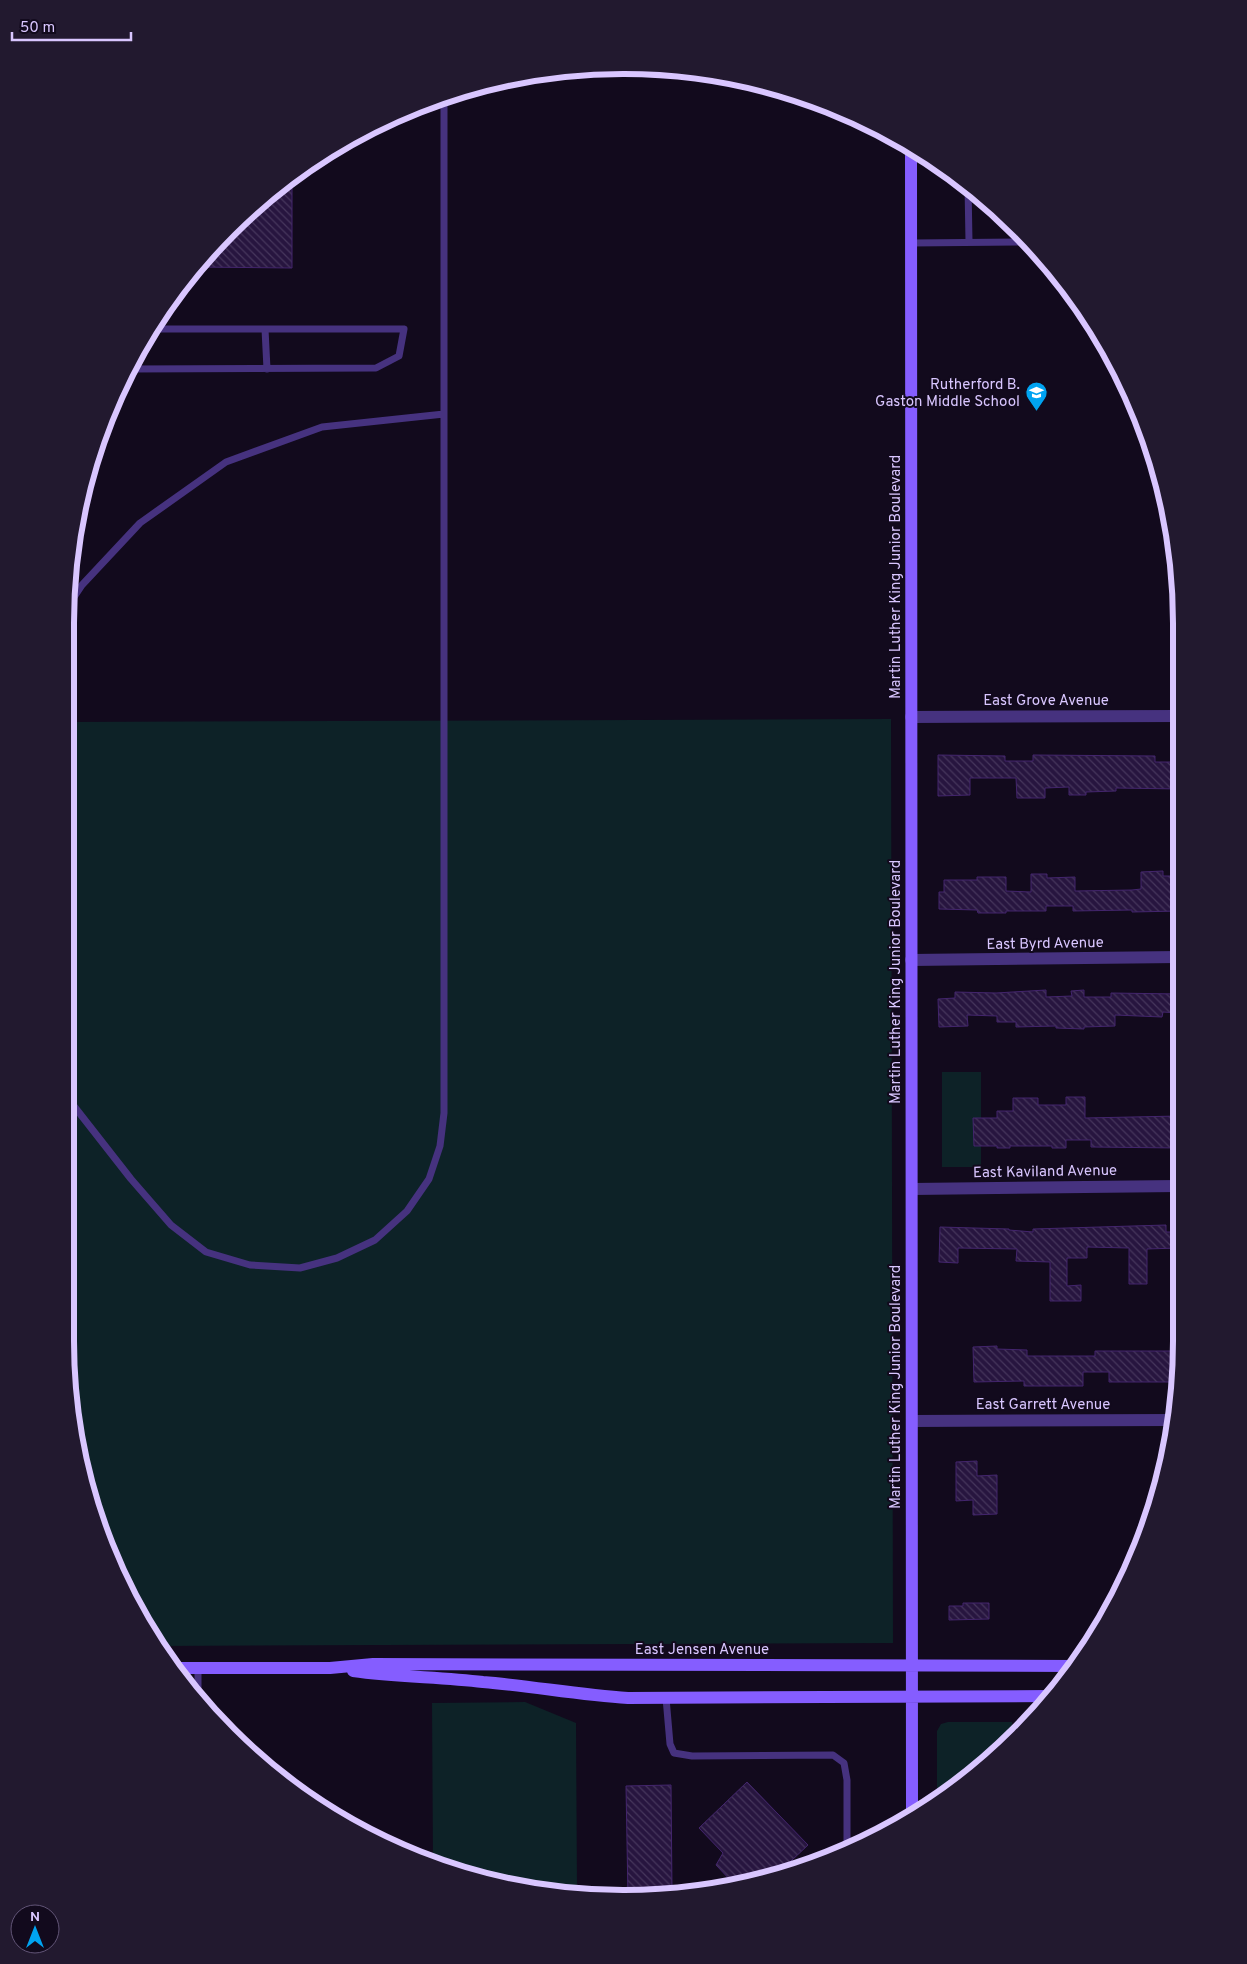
<svg xmlns="http://www.w3.org/2000/svg" width="1247" height="1964" font-family="Overpass,sans-serif">
  <style>
    .grass { fill: #0d2227 }
    .building { fill: url(#building-back-hatch); stroke: #43256d }
    .lines { fill: none; stroke-linecap: round; stroke-linejoin: round }
    .lane { stroke: #46327f; stroke-width: 7 }
    .street { stroke: #46327f; stroke-width: 12 }
    .secondary { stroke: #855dff; stroke-width: 12 }
    .labels { text-anchor: middle; stroke-width: 4; stroke-linejoin: round; paint-order: stroke }
    .poi-label { font-size: 15px; fill: #d9c6ff; stroke: #120a1d; text-anchor: end }
    .street-label { font-size: 15px; fill: #d9c6ff; stroke: #120a1d }
    .rim { fill: none; stroke: #d9c6ff; stroke-width: 6 }
  </style>
  <defs>
    <pattern id="building-back-hatch" width="6" height="6" patternUnits="userSpaceOnUse" patternTransform="scale(1.25)"><rect width="6" height="6" fill="#27153f"/><path d="M-1 5l2 2M0 0l6 6M5-1l2 2" fill="none" stroke="#46365c"/></pattern>
  </defs>
  <rect width="100%" height="100%" fill="#120a1d"/>
  <!-- grass -->
  <path class="grass" d="M891 719 893 1643 157 1646 95 1520 70 1414V722Z
    M942 1072H981V1167H942Z
    M525 1702 576 1723 577 1890 515 1888 444 1869 433 1864 432 1703Z
    M948 1722H1012V1739L992 1760 943 1798H937V1731L941 1724Z"/>
  <!-- building -->
  <path class="building" d="M292 177V268L196 267 255 203Z
    M938 755 1005 756V761H1033V755L1155 756V762H1180V789L1116 788V791L1086 792V795H1069V787L1045 788V798H1017L1016 778H970V795L938 796Z
    M1163 871V876H1180L1179 911 1132 912V910L1073 911V906H1046V911H1006V913H978L977 910 939 909V892H944V880H977V877H1006V891L1031 892V874H1047V878L1075 877V891L1132 890 1141 889V872Z
    M1046 990V997L1072 996 1071 991 1084 990V997H1111V993L1179 994V1013L1163 1012 1162 1017 1115 1015V1026L1084 1027V1029L1056 1028V1026L1016 1027V1022H997V1016L967 1015 968 1026 939 1027 938 999 955 998V992L996 993Z
    M1066 1097H1085V1118L1179 1116 1178 1148 1091 1147V1140H1066V1148H1052V1146H1010V1148H997V1146H974L973 1118H997V1111H1013V1098H1038V1105H1066Z
    M1166 1225V1232H1178V1248L1147 1249V1284H1129V1248L1087 1247V1258H1067V1286L1081 1285V1301H1050V1262L1016 1261 1017 1249 958 1248V1263L939 1262 940 1227 1009 1229V1230L1033 1232V1229Z
    M997 1346V1349L1027 1350V1356H1095V1351H1178L1177 1382H1109V1372H1083V1386H1024V1381L974 1382 973 1347Z
    M977 1461V1476L997 1475V1514L973 1515V1500L956 1501V1462Z
    M963 1603H989V1619L949 1620V1606H963Z
    M747 1782 808 1845 773 1878 734 1884 716 1865 723 1853 699 1828Z
    M671 1785 672 1893 628 1898 626 1786Z"/>
  <g class="lines">
    <!-- lane -->
    <path class="lane" d="M968 185 969 242
      M911 243 1029 242
      M265 329 267 369
      M131 369 376 368 399 356 404 329H154
      M70 603 82 585 140 523 226 462 322 427 444 414
      M70 1101 131 1179 171 1225 206 1252 250 1265 300 1268 337 1258 375 1240 407 1211 429 1179 440 1146 444 1113V95
      M666 1698 670 1744 674 1753 692 1756 833 1755 844 1763 847 1780V1851
      M198 1701V1668
      M912 1806H932"/>
    <!-- street -->
    <path class="street" d="M911 717 1180 716
      M911 960 1179 957
      M912 1189 1178 1186
      M912 1421 1175 1420"/>
    <!-- secondary -->
    <path class="secondary" d="M911 148 912 1817
      M172 1668H330L373 1664 1075 1666
      M353 1671C396 1677 440 1677 483 1682 532 1686 579 1695 628 1698L1052 1696"/>
  </g>
  <!-- icons -->
  <defs>
    <symbol id="school-pin" viewBox="-11 -11 22 30"><path d="M0 17L-7.5 6A9.5 9.5 0 1 1 7.5 6Z" fill="#00a3f1" stroke="#120a1d"/><path d="M0-5L7-2L0 1L-7-2ZM-4 1L0 2.5L4 1V4Q0 6-4 4Z" fill="#fff"/></symbol>
  </defs>
  <g fill-rule="evenodd">
    <use href="#school-pin" x="1024" y="380" width="25" height="34"/>
  </g>
  <g class="labels">
    <!-- poi labels -->
    <g class="poi-label">
      <text x="1020" y="389">Rutherford B.<tspan x="1020" dy="17">Gaston Middle School</tspan></text>
    </g>
    <!-- street labels -->
    <g class="street-label">
      <text transform="translate(895 577) rotate(-90)" y="5">Martin Luther King Junior Boulevard</text>
      <text x="1046" y="705">East Grove Avenue</text>
      <text transform="translate(1045 943) rotate(-1)" y="5">East Byrd Avenue</text>
      <text transform="translate(895 982) rotate(-90)" y="5">Martin Luther King Junior Boulevard</text>
      <text transform="translate(1045 1171) rotate(-1)" y="5">East Kaviland Avenue</text>
      <text transform="translate(895 1387) rotate(-90)" y="5">Martin Luther King Junior Boulevard</text>
      <text x="1043" y="1409">East Garrett Avenue</text>
      <text x="702" y="1654">East Jensen Avenue</text>
    </g>
  </g>
  <!-- crop -->
  <path d="M0 0H1247V1964H0ZM623 74H624A549 549 0 0 1 1173 623V1341A549 549 0 0 1 624 1890H623A549 549 0 0 1 74 1341V623A549 549 0 0 1 623 74Z" fill="#22192f" fill-rule="evenodd"/>
  <path class="rim" d="M623 74H624A549 549 0 0 1 1173 623V1341A549 549 0 0 1 624 1890H623A549 549 0 0 1 74 1341V623A549 549 0 0 1 623 74Z"/>
  <!-- north arrow -->
  <g transform="translate(35 1929)"><circle r="24" fill="#120a1d" stroke="#625577"/>
  <path d="M0-4L9 19L0 12L-9 19Z" fill="#00a3f1"/>
  <text y="-8" font-size="14" font-weight="bold" text-anchor="middle" fill="#d9c6ff">N</text>
  </g>
  <!-- scale -->
  <path d="M12 32v8h119v-8" fill="none" stroke="#d9c6ff" stroke-width="2.5"/>
  <text x="20" y="32" font-size="15" fill="#d9c6ff" stroke="#120a1d" stroke-width="4" paint-order="stroke">50 m</text>
</svg>
